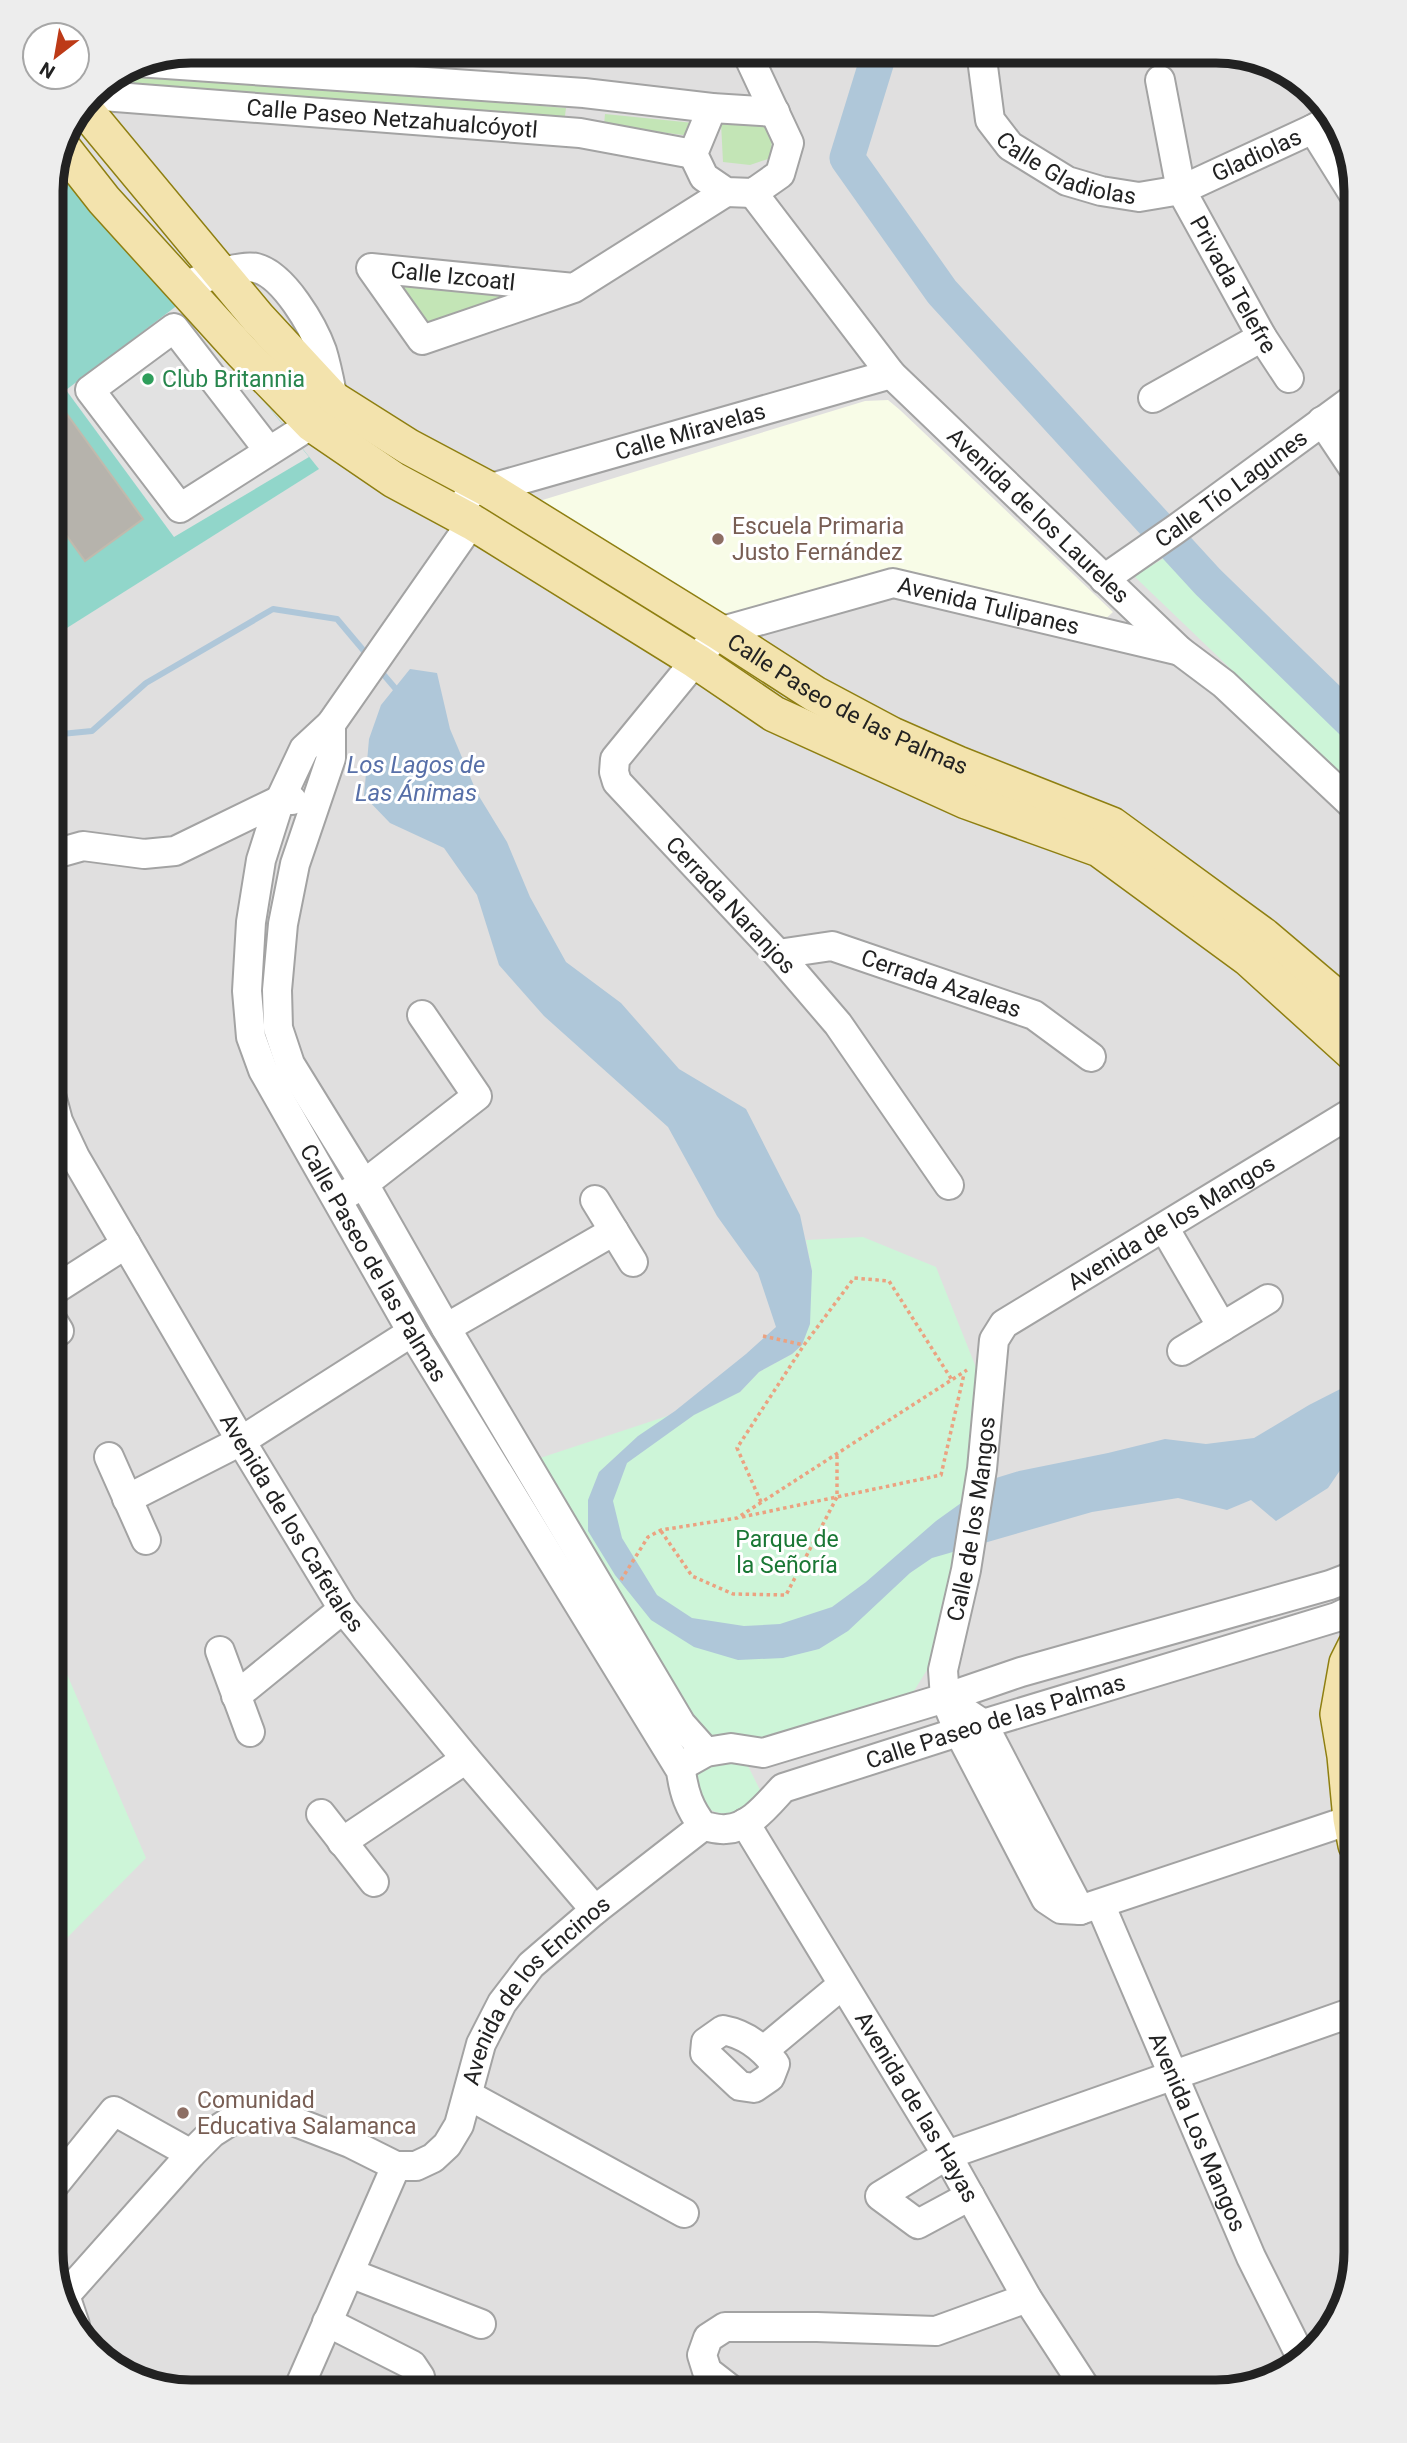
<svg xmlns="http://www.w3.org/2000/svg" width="1407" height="2443" font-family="Roboto,sans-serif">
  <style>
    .residential { fill: #e0dfdf }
    .education { fill: #f8fce7 }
    .grass { fill: #c3e5b6 }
    .park { fill: #cdf5d8 }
    .pitch { fill: #91d6ca }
    .parking { fill: #e2e2e2 }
    .water { fill: #afc7d9 }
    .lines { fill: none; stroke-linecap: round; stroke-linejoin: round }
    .stream { stroke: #afc7d9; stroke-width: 6 }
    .river { stroke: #afc7d9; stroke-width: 35 }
    .building { fill: #b6b3ac; stroke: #c1baad; stroke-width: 2 }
    .minor-casing { stroke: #a3a3a3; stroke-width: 32 }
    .major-casing { stroke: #8e7f11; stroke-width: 38 }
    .path { stroke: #eba280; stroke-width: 3.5; stroke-dasharray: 3.5 3.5; stroke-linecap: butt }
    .minor { stroke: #fff; stroke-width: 28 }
    .major { stroke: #f3e3ad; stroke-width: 35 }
    .leisure-dot { fill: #2e9e5b; stroke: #fff; stroke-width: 2.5 }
    .education-dot { fill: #8d6e63; stroke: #fff; stroke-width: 2.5 }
    .labels { text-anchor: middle; stroke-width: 6; stroke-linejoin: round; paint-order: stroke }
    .street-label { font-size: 23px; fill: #222; stroke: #fff }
    .leisure-label { font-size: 23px; fill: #27864d; stroke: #fff; text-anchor: start }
    .education-label { font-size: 23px; fill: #785e54; stroke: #fff; text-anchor: start }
    .park-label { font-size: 23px; fill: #197734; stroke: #fff }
    .water-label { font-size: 24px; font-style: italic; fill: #576fa8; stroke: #fff }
    .rim { fill: none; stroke: #222; stroke-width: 9 }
  </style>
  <rect width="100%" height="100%" fill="#f1f0ea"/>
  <!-- residential -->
  <path class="residential" d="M191 51H1225L1294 75 1342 129 1356 191V2252L1333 2330 1278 2378 1216 2392H182L113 2368 65 2314 51 2252V182L62 137 92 92 138 61Z"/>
  <!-- education -->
  <path class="education" d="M888 400 900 410 1113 612 1101 623 922 575 892 573 716 621 523 506 865 401Z"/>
  <!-- grass -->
  <path class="grass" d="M122 72 566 108 564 123 103 85Z
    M605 114 694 123 691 136 604 125Z
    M742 116 759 121 772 135 771 158 750 165 723 162 721 123Z
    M390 283 529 294 421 329Z"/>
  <!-- park -->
  <path class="park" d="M1171 554 1356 734V789L1134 576Z
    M863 1237 936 1267 979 1375 955 1575 927 1670 909 1699C840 1722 784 1740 711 1743L603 1581 531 1461 740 1392 759 1372 792 1354 802 1345 812 1271 806 1240Z
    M51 1637 146 1858 51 1954Z
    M745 1760 762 1794 736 1815C711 1813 706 1811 693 1788L697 1774 713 1764Z"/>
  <!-- pitch -->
  <path class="pitch" d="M59 147 319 469 51 638V182Z"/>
  <!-- parking -->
  <path class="parking" d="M183 301 309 457 174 537 66 390Z"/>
  <!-- water -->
  <path class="water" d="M410 669 437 673 450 729 477 793 507 842 530 897 566 962 621 1003 679 1069 746 1109 800 1215 812 1271 810 1324 802 1345 792 1354 759 1372 740 1392 694 1415 627 1463 613 1501 622 1538 657 1595 692 1618 744 1626 780 1624 832 1607 866 1582 936 1521 996 1478 1019 1471 1108 1453 1165 1439 1206 1444 1254 1438 1309 1405 1356 1381V1447L1328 1488 1276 1521 1251 1500 1227 1510 1178 1498 1092 1512 932 1558 910 1573 848 1631 819 1649 783 1658 738 1660 694 1647 651 1620 615 1575 588 1531V1500L599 1472 638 1436 675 1411 746 1354 776 1327 758 1273 717 1216 668 1127 544 1016 499 965 477 895 444 848 390 823 364 796 369 739 381 705Z"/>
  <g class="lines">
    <!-- stream -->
    <path class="stream" d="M378 668 395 688
      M51 735 92 731 146 683 273 609 337 619 369 657"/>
    <!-- river -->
    <path class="river" d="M880 51 847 158 942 292 1208 582 1356 726"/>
  </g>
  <!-- building -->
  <path class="building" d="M51 392 143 519 85 561 51 514Z"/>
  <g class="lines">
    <defs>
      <g id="minor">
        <path id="s1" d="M981 51 990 120 1010 146 1067 181 1101 191 1139 197 1181 190 1313 129 1332 118"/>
        <path d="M137 62 584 93 712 108 775 112"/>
        <path id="s2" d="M1160 80 1181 190 1262 337 1289 378"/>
        <path id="s3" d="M90 95 580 133 693 154"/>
        <path d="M712 108 693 154 704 177 726 192 753 193 780 174 789 143 746 51"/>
        <path d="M1313 129 1356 198"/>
        <path id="s4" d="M753 193 891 374 1180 651 1224 684 1356 808"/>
        <path d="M183 286C200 280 239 264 256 268 284 275 313 326 322 351 327 367 330 384 333 399L312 424 180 508 90 390 174 328 269 451"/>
        <path d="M574 288 371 268 422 340 574 288 726 192"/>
        <path d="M1153 398 1262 337"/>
        <path d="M1322 421 1356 472"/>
        <path id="s5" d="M472 522 331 724 304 749 280 800 261 860 251 922 247 991 251 1037 263 1070 412 1332 681 1771C684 1793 689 1808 703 1826 710 1827 719 1830 726 1829 750 1828 768 1804 783 1788L983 1724 1337 1617 1356 1608"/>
        <path id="s6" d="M472 522C463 510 462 504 471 492L488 489 891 374"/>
        <path id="s7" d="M1104 579 1176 529 1356 397"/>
        <path d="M331 724V758L295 864 283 924 277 990 278 1028 290 1064 364 1184 446 1328 681 1724 706 1752"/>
        <path d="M51 855 83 846 144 854 175 851 280 800H292"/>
        <path id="s8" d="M778 954 832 946 1034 1015 1091 1057"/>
        <path id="s9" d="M51 1095 58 1121 75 1157 241 1441 343 1609 466 1759 595 1910"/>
        <path id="s10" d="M949 1185 838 1024 778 954 617 782 614 772 615 759 719 632 893 583 1180 651"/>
        <path d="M348 1193 364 1184 477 1096 422 1015"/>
        <path d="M595 1200 633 1262"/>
        <path d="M1165 1229 1222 1327"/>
        <path d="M51 1292 126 1244"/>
        <path d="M51 1318 59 1331"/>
        <path d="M446 1328 614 1231"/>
        <path d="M1182 1351 1268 1299"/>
        <path d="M109 1457 146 1540"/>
        <path d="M127 1499 241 1441 412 1332"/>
        <path d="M220 1651 250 1732"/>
        <path d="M236 1696 343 1609"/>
        <path d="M968 1714 983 1724 1080 1910"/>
        <path d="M690 1761 706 1752 731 1748 763 1753 945 1698 1021 1672 1330 1585 1356 1575"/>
        <path d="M321 1814 374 1882"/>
        <path id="s11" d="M1356 1818 1080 1910 1061 1909 1046 1899 959 1732 945 1698 943 1670 966 1570 982 1469 994 1340 1004 1324 1356 1110"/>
        <path id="s12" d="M745 1823 947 2155 1027 2298 1088 2392"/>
        <path d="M342 1842 466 1759"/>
        <path id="s13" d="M1100 1904 1251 2257 1301 2357"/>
        <path d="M723 2030C745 2034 762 2047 775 2064L770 2077 754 2088 740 2086 705 2053 706 2042Z"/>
        <path d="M764 2050 842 1985"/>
        <path d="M468 2095 684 2213"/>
        <path d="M51 2189 114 2111 191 2154"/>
        <path d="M970 2196 918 2224 880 2196 947 2155 1356 2011"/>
        <path d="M350 2273 481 2324"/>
        <path d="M65 2295 75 2325"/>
        <path id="s14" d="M62 2299 191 2154 212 2133 237 2117 270 2112 350 2143 396 2166H416L433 2158 447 2145 459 2125 481 2044 502 2003 531 1965 595 1910 703 1826"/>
        <path d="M327 2322 412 2365 420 2377 415 2392"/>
        <path d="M297 2392 396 2166"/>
        <path d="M734 2392 707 2371 702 2355 708 2338 725 2327H817L936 2331 1027 2298"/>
      </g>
      <g id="major">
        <path id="s15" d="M82 106 258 318 333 399 409 447 488 489 719 632 815 694 892 735 958 764 1112 825 1264 936 1356 1014"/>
        <path d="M60 144 104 200 242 352 312 424 394 480 472 522 696 661 774 714 966 801 1099 849 1249 959 1356 1056"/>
        <path d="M1356 1845 1351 1819 1345 1756 1338 1714 1347 1663 1356 1645"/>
      </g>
    </defs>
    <!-- minor casing -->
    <use href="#minor" class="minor-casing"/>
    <!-- major casing -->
    <use href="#major" class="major-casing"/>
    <!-- path -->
    <path class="path" d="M763 1336 804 1345
      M761 1502 737 1448 804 1345 854 1278 889 1281 952 1380
      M742 1517 941 1475 964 1374
      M661 1531 692 1576 733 1594 786 1595 837 1497V1454
      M621 1580 648 1537 661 1530 737 1518 967 1370"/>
    <!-- minor -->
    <use href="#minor" class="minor"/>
    <!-- major -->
    <use href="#major" class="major"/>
  </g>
  <!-- markers -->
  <circle class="leisure-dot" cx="148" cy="379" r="7"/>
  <g class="education-dot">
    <circle cx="718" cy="539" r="7"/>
    <circle cx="183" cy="2113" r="7"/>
  </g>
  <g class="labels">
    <!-- street labels -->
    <g class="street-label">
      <text dy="8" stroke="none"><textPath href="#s3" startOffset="303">Calle Paseo Netzahualcóyotl</textPath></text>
      <text dy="8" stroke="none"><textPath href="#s1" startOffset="369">Gladiolas</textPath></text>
      <text dy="8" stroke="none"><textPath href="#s1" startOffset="164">Calle Gladiolas</textPath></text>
      <text transform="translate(453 276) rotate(6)" y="8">Calle Izcoatl</text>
      <text dy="8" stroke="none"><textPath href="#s2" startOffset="220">Privada Telefre</textPath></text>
      <text dy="8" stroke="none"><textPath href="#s6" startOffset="261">Calle Miravelas</textPath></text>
      <text dy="8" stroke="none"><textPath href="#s7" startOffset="156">Calle Tío Lagunes</textPath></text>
      <text dy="8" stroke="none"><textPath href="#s4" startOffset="432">Avenida de los Laureles</textPath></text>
      <text dy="8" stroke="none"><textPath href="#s10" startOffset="990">Avenida Tulipanes</textPath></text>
      <text dy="8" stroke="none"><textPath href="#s15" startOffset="985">Calle Paseo de las Palmas</textPath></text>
      <text transform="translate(731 905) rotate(47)" y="8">Cerrada Naranjos</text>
      <text dy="8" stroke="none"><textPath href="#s8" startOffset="170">Cerrada Azaleas</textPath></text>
      <text dy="8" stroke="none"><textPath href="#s11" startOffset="1130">Avenida de los Mangos</textPath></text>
      <text dy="8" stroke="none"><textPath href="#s5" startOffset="838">Calle Paseo de las Palmas</textPath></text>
      <text dy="8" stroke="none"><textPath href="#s11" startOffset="735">Calle de los Mangos</textPath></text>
      <text dy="8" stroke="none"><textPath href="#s9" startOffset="492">Avenida de los Cafetales</textPath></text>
      <text dy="8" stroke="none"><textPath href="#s5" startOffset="1810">Calle Paseo de las Palmas</textPath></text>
      <text dy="8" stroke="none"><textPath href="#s14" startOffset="665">Avenida de los Encinos</textPath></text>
      <text dy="8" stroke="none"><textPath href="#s12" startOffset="332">Avenida de las Hayas</textPath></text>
      <text dy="8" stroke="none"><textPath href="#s13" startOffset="248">Avenida Los Mangos</textPath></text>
    </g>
    <!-- leisure labels -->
    <g class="leisure-label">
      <text x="162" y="387">Club Britannia</text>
    </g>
    <!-- education labels -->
    <g class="education-label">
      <text x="732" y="534">Escuela Primaria<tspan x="732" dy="26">Justo Fernández</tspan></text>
      <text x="197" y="2108">Comunidad<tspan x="197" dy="26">Educativa Salamanca</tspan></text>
    </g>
    <!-- park labels -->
    <g class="park-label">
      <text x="787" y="1547">Parque de<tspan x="787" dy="26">la Señoría</tspan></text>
    </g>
    <!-- water labels -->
    <g class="water-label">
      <text x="416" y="773">Los Lagos de<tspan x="416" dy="28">Las Ánimas</tspan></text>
    </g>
  </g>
  <!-- crop -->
  <path d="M0 0H1407V2443H0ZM191 63H1216A128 128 0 0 1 1344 191V2252A128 128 0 0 1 1216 2380H191A128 128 0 0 1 63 2252V191A128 128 0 0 1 191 63Z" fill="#ededed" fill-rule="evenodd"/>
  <path class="rim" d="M191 63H1216A128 128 0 0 1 1344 191V2252A128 128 0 0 1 1216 2380H191A128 128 0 0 1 63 2252V191A128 128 0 0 1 191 63Z"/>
  <!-- north arrow -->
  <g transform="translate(56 56) rotate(211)"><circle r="33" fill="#ffffff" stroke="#a7a7a7" stroke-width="2"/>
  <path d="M0-5L12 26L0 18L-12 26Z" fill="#bd3a17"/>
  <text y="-10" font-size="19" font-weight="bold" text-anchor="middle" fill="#222222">N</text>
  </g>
</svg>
